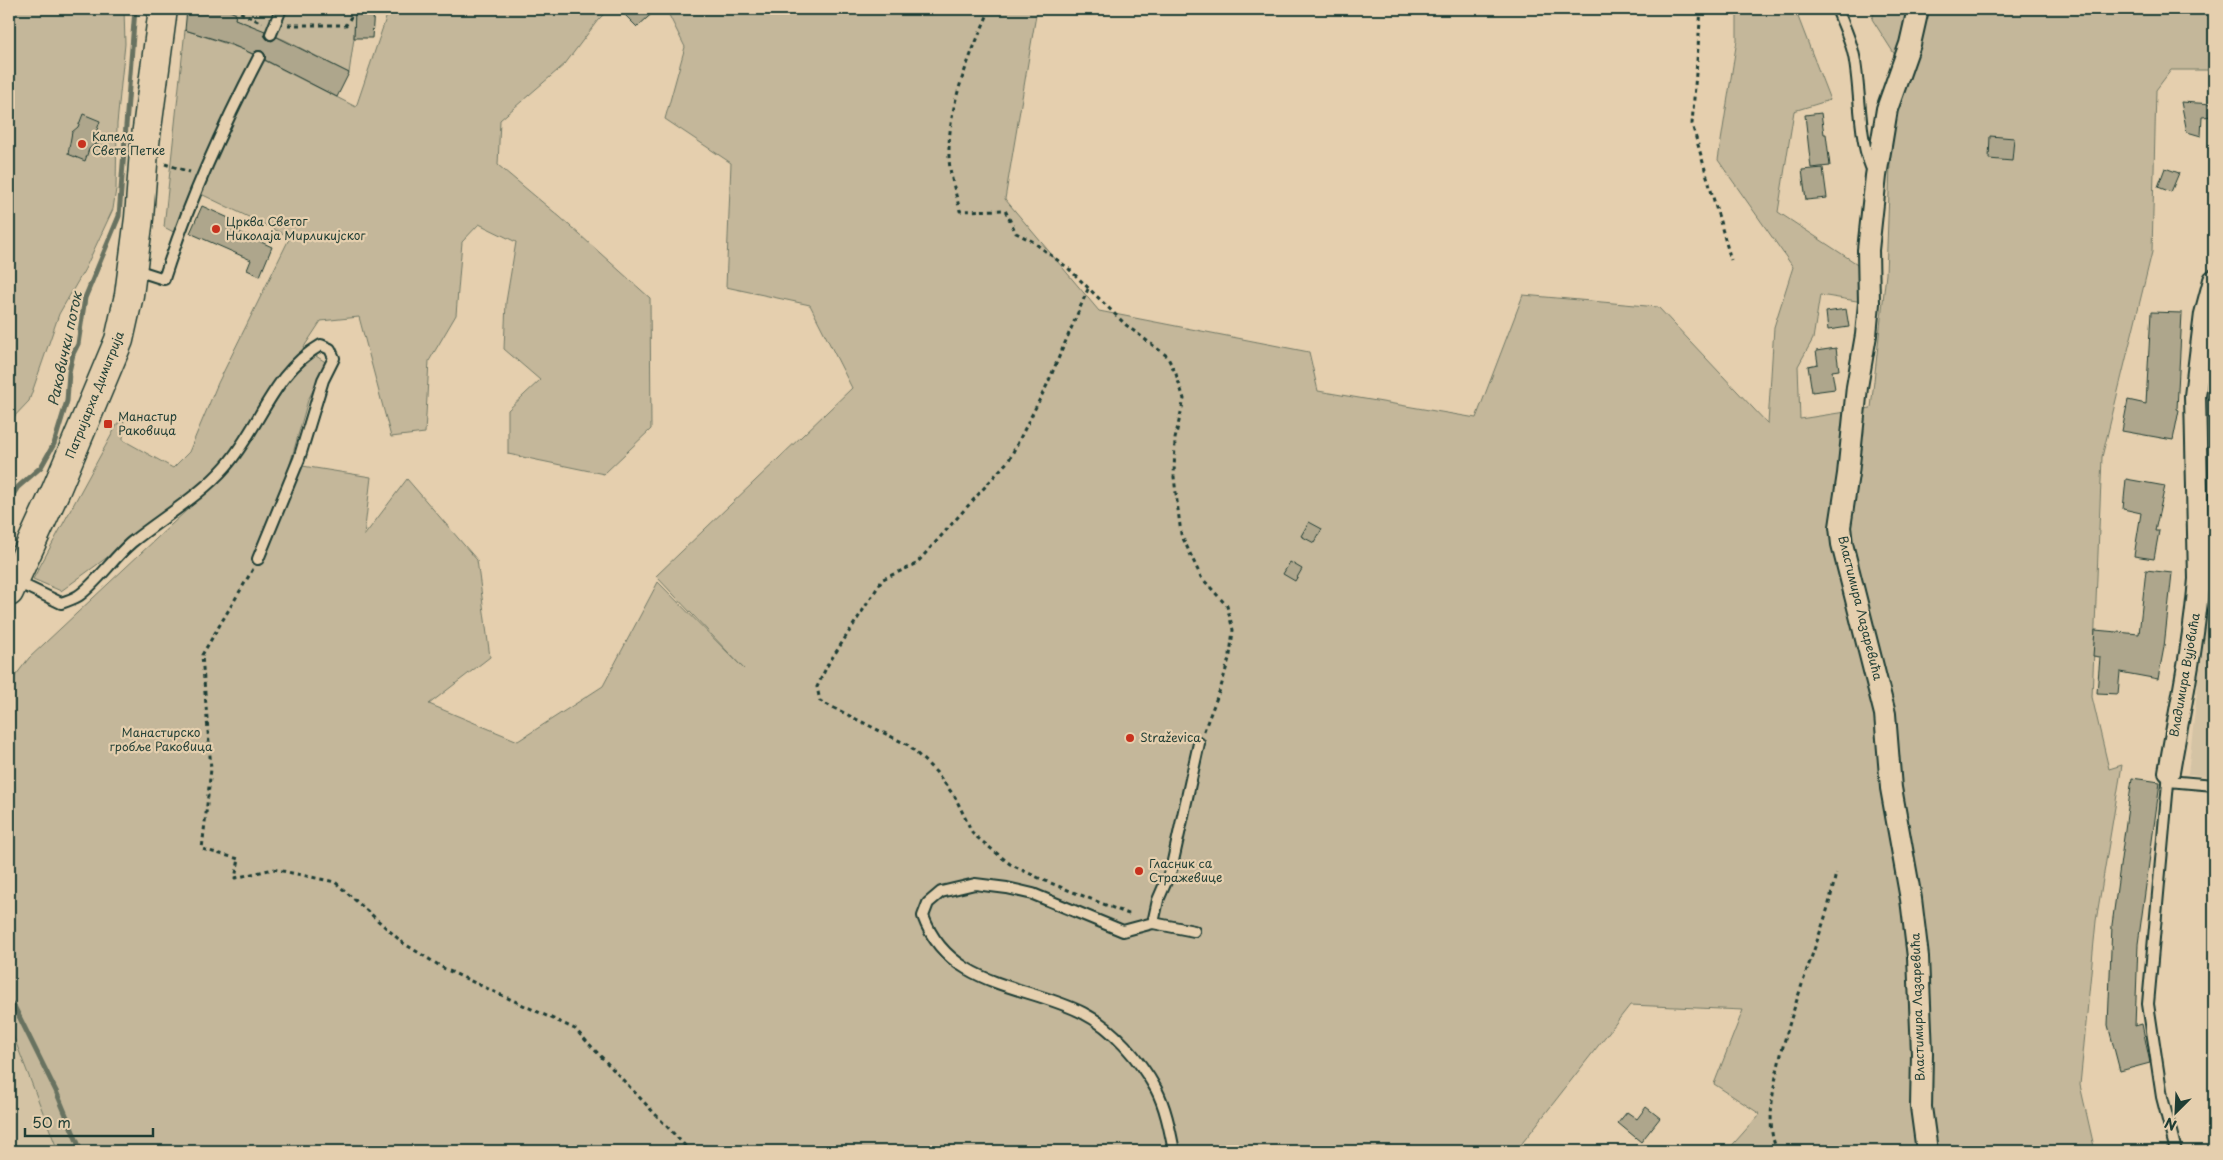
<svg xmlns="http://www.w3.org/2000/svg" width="2223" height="1160" font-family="'Playpen Sans',sans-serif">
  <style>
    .built { fill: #d4c3a4 }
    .green { fill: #c4b79a; stroke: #727a67 }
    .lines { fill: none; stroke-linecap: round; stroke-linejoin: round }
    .stream { stroke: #677260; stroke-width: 5 }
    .building { fill: #aea68c; stroke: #1f3d34 }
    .service-casing { stroke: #1f3d34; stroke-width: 14 }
    .minor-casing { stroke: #1f3d34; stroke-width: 24 }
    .secondary-casing { stroke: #1f3d34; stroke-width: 31 }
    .path { stroke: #1f3d34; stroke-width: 3; stroke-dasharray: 4 4; stroke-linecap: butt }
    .service { stroke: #e5cfae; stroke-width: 10 }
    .minor { stroke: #e5cfae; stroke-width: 20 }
    .secondary { stroke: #e5cfae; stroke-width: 28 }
    .poi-dot { fill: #c8321e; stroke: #e5cfae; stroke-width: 2 }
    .labels { text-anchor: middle; stroke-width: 4.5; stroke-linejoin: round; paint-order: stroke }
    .poi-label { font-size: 12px; fill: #1f3d34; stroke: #e5cfae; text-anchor: start }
    .street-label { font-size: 12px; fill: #1f3d34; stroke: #e5cfae }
    .park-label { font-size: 12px; fill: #274339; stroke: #e5cfae }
    .water-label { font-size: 14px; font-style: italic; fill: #2b463b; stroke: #e5cfae }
  </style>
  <rect width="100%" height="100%" fill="#e5cfae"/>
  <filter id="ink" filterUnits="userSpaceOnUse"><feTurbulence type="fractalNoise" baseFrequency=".02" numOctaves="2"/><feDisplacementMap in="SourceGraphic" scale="10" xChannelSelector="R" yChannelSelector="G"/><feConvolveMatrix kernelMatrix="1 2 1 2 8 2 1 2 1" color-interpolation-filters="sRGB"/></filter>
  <g filter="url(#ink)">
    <!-- built -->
    <path class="built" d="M2214 450V596H2206L2204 489Z
      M2206 609H2214V777L2188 774Z
      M9 1025 58 1151H9Z"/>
    <!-- green -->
    <path class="green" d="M9 9H124L125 44 117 124 116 189 113 209 85 269 59 314 29 401 9 422Z
      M226 9H355L354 38 349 73 285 40 235 19 236 14Z
      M392 9H608V10L598 20 565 64 500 120 498 165 560 217 650 298 651 429 604 474 508 454V410L540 380 504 349 506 302 516 242 479 224 462 242 456 315 429 361 425 433 391 437 359 317 321 321 263 409 202 488 61 591 33 579 124 412 123 440 173 468 189 452 218 383 290 237 201 194 181 236 164 227 185 30 242 49 356 107 387 15Z
      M666 9H1037L1005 199 1099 311 1309 352 1318 391 1476 418 1523 295 1658 307 1768 424 1774 327 1793 267 1718 160 1737 40V9H1795L1830 100 1794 111 1778 212 1868 271 1869 303 1820 295 1813 339 1798 366 1800 419 1871 408 1886 274 1891 138 1924 9H1978L1980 14 1985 9H2214V70H2171L2156 90 2152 252 2102 457 2092 697 2109 769 2122 765 2096 921 2080 1085 2095 1151H1727L1760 1114 1714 1084 1743 1010 1630 1005 1516 1151H203L201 1147 196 1151H58L9 1025V684L29 658 235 465 293 375 316 356 327 363 308 400 290 464 371 477 364 536 407 479 477 560 490 657 429 704 518 741 603 686 658 582 744 669 656 576 852 388 810 305 726 287 731 163 665 119 685 47Z
      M1876 9H1918L1902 66 1872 19Z"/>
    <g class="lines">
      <!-- stream -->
      <path class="stream" d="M9 501 18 487 41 467 54 444 67 401 69 372 73 354 78 344 85 298 119 216 135 9
        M9 1002 15 1008 56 1091 81 1151"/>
    </g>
    <!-- building -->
    <path class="building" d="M187 9H226L236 14 235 19 265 31 264 35 268 40 272 41 277 37 349 73 337 97 265 60V54L262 51H256L253 54 230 44 185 30Z
      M355 9H374L372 38H354Z
      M619 9H657L637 27Z
      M2181 102 2214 104V116L2202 117 2201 136 2187 132Z
      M1821 113 1824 134H1826L1830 166 1811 168 1805 115Z
      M83 114 100 121 96 133 95 143 89 149 85 161 68 154 72 132 78 127Z
      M1990 136 2014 138 2012 161 1989 159Z
      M1823 168 1827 198 1806 200 1802 170Z
      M2165 168 2179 173 2171 192 2158 187Z
      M202 206 242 224 239 232 272 247 260 276 247 270 251 260 190 233Z
      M1846 309 1849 327 1828 330 1826 312Z
      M2151 312 2182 313 2177 409 2179 410 2173 440 2122 431 2128 400 2146 404Z
      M1836 348 1839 370 1832 371 1835 389 1812 392 1808 366 1818 364 1816 351Z
      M2126 479 2165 486 2155 531H2159L2154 559 2134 556 2141 513 2123 509Z
      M1309 522 1322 529 1314 543 1301 536Z
      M1290 562 1302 569 1295 581 1283 574Z
      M2146 570 2172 573 2164 647 2158 679 2120 672 2118 694 2097 693 2100 657 2093 656 2095 630 2139 634Z
      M2132 778 2160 782 2138 944 2135 1026 2142 1024 2150 1063 2120 1071 2108 1025 2112 925Z
      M1646 1107 1660 1118 1641 1142 1618 1123 1627 1112 1637 1119Z"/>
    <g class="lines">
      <defs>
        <path id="service" d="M1837 9C1843 24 1851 40 1854 56 1861 90 1858 145 1874 173
          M271 34 281 9
          M133 269 164 279C188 203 222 128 259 57
          M15 581 61 603C67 601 73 599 78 596 95 585 115 556 132 542 163 517 200 496 226 466 260 427 273 372 321 345L330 349 334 358 323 380 299 459 258 559
          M2169 772 2148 1004 2162 1097 2176 1151
          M2168 781 2214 785
          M1153 923 1194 931
          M1174 1151C1170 1131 1166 1108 1156 1089 1140 1060 1113 1028 1083 1013 1026 984 949 988 923 916L928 903 941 892 975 884 1007 888 1033 894 1123 931 1153 923 1158 900 1171 870 1199 743"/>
        <path id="minor" d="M1918 9 1910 44 1887 109 1876 176 1868 250 1869 303 1866 335 1857 387 1848 474 1840 527 1842 544 1885 714 1891 788 1911 899 1918 957 1922 1053 1921 1107 1927 1151
          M2169 772C2180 708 2194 644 2199 579L2195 396 2205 314 2214 280"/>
        <path id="secondary" d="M9 592 56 490 119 340 129 295 139 218 144 151 163 9"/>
      </defs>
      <!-- service casing -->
      <use href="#service" class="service-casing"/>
      <!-- minor casing -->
      <use href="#minor" class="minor-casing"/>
      <!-- secondary casing -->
      <use href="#secondary" class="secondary-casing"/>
      <!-- path -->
      <path class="path" d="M233 9 262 23
        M615 9 618 16
        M990 9C970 56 948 102 949 155 949 174 956 193 960 211L1005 210 1016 233 1032 241 1068 268 1126 325 1167 356 1176 374 1184 399 1175 439 1174 477 1181 534 1201 577 1227 606 1233 630 1230 655 1221 687 1203 733
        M1701 9 1692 124 1731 260
        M288 25H346L352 15 353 9
        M9 30 14 9
        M95 144 123 152
        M165 164 190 172
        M1088 289 1047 385 1009 460 916 564 883 579 827 666 817 687 820 701 908 745 936 772 955 797 973 834 1010 864 1043 880 1131 915
        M253 569 202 655 211 769 202 849 239 859 235 878 273 869 335 882 403 943 445 969 575 1029 690 1151
        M1778 1151C1751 1107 1811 964 1826 914 1830 901 1833 887 1836 873"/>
      <!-- service -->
      <use href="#service" class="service"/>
      <!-- minor -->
      <use href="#minor" class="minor"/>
      <!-- secondary -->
      <use href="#secondary" class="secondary"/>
    </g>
  </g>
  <!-- markers -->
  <g class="poi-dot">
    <circle cx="82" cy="144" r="5"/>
    <circle cx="216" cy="229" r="5"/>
    <rect x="103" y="419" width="10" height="10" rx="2.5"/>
    <circle cx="1130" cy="738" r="5"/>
    <circle cx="1139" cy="871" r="5"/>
  </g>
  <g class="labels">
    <!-- poi labels -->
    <g class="poi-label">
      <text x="92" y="141">Капела<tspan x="92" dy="14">Свете Петке</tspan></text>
      <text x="226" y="226">Црква Светог<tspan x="226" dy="14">Николаја Мирликијског</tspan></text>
      <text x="118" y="421">Манастир<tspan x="118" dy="14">Раковица</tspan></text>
      <text x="1140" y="742">Straževica</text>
      <text x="1149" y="868">Гласник са<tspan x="1149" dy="14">Стражевице</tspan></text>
    </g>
    <!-- street labels -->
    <g class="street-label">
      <text transform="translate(95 395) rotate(-68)" y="4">Патријарха Димитрија</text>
      <text transform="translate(1860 608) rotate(76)" y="4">Властимира Лазаревића</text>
      <text transform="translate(2185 675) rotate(-80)" y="4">Владимира Вујовића</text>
      <text transform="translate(1918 1007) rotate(-92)" y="4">Властимира Лазаревића</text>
    </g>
    <!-- park labels -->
    <g class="park-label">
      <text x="161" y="737">Манастирско<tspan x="161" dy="14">гробље Раковица</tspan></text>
    </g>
    <!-- water labels -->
    <g class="water-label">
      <text transform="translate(65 349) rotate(-78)" y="5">Раковички поток</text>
    </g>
  </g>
  <!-- margin -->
  <rect width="2223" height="1160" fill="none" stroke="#e5cfae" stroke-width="30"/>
  <rect x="15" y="15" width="2193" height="1130" fill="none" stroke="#1f3d34" stroke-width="2" filter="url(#ink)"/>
  <!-- north arrow -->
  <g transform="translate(2176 1112) rotate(204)" stroke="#e5cfae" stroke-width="4" paint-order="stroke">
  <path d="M0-4L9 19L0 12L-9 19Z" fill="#1f3d34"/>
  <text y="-8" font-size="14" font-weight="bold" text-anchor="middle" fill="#1f3d34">N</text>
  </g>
  <!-- scale -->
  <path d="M25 1128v8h128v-8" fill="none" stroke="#1f3d34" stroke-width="2.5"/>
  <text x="32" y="1128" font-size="15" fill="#1f3d34" stroke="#e5cfae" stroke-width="4" paint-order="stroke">50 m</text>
</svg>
